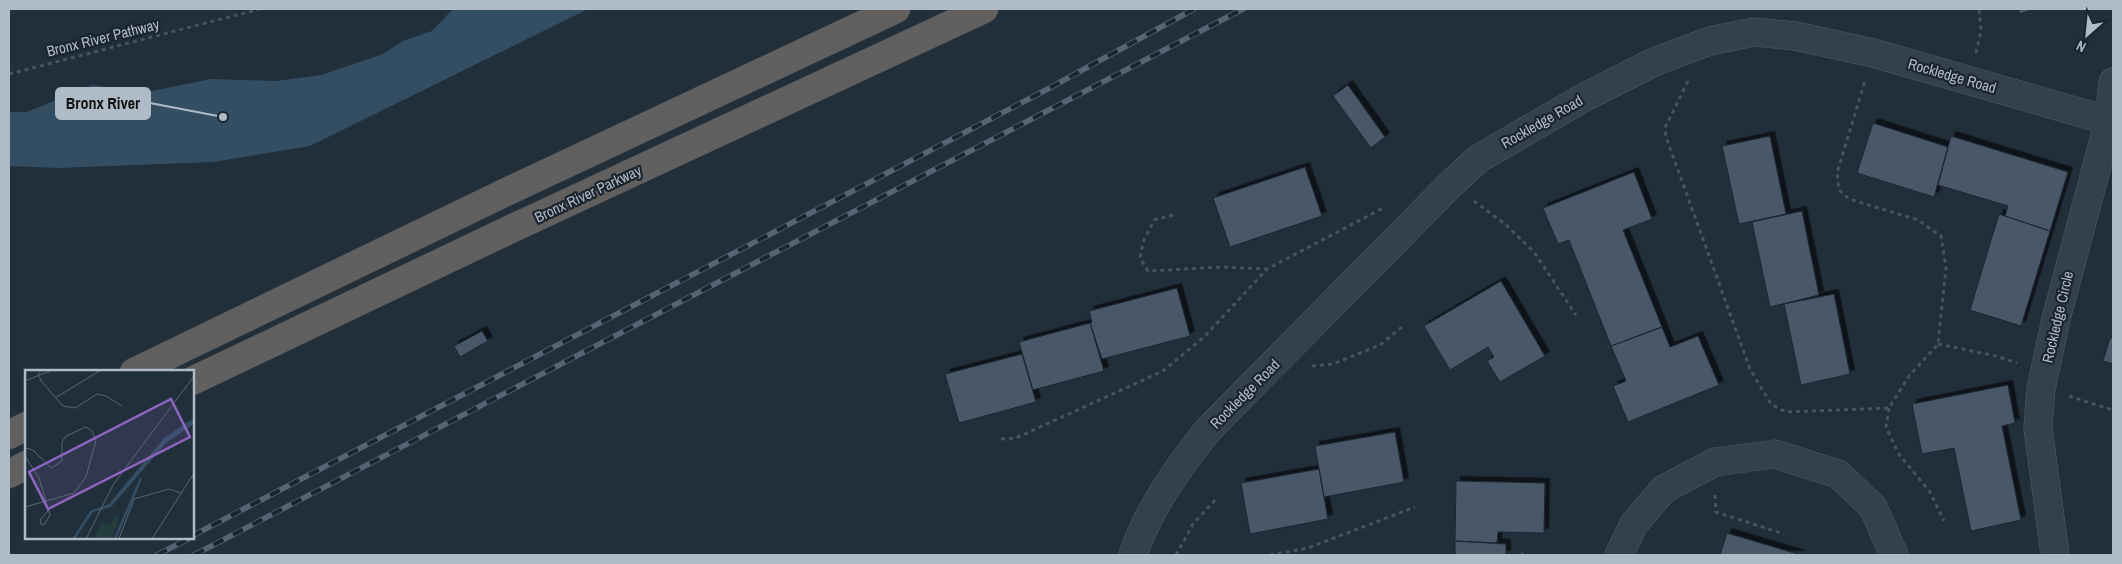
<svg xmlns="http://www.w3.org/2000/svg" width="2122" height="564" font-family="'Archivo Narrow',sans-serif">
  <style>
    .water { fill: #334d63 }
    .building { fill: #485967; stroke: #1c2732; filter: url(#shadow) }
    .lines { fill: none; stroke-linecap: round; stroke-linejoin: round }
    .minor-casing { stroke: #525e69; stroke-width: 29 }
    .trunk-casing { stroke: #3f4b56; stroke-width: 29 }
    .path { stroke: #405859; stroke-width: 3; stroke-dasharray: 4 4; stroke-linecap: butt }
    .minor { stroke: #34404b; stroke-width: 28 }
    .trunk { stroke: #62605e; stroke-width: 28 }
    .rail-casing { stroke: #566573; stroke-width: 5.5 }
    .rail { stroke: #1a2530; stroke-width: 4; stroke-dasharray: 11; stroke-linecap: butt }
    .labels { text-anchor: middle; stroke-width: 4.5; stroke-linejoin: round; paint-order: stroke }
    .street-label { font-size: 15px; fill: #afbbc7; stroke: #1a2530 }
    .inset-river { fill: none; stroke: #334d63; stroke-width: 2.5 }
    .inset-road { fill: none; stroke: #5a6773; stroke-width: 1 }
    .view { fill: #9065c2; fill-opacity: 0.15; stroke: #9065c2; stroke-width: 2.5 }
    .inset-edge { fill: none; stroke: #afbbc7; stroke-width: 2.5 }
    .leader { fill: none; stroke: #afbbc7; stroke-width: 2 }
    .callout-dot { fill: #afbbc7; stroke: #1a2530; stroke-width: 2 }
    .callout { fill: #afbbc7; stroke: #afbbc7; stroke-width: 2 }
    .callout-label { font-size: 16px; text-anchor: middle; font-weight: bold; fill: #111 }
  </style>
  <defs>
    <filter id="shadow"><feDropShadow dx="4.5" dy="-4.5" stdDeviation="0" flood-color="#0009"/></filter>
  </defs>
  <rect width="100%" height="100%" fill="#212f3b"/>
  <!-- water -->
  <path class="water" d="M453 9H588L310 146 213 162 59 168 9 166V112H27L92 85 147 92 211 79 276 81 321 75 383 54 403 41 432 31Z"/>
  <!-- building -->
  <path class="building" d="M2018 9H2034L2020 14Z
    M1348 85 1385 137 1371 148 1333 96Z
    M1873 123 1948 147 1934 197 1857 173Z
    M1770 136 1786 214 1739 224 1722 146Z
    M1951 136 2068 172 2050 231 2005 216 2008 206 1938 185Z
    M1305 167 1322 216 1230 247 1213 198Z
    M1634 172 1652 219 1623 230 1662 327 1611 346 1569 240 1558 244 1543 208Z
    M1802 211 1819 295 1770 307 1752 222Z
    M1999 214 2050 231 2021 326 1970 310Z
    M1501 281 1545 356 1500 382 1487 361 1494 357 1488 347 1450 370 1424 326Z
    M1177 288 1190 336 1102 359 1090 323 1092 322 1089 311Z
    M1834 294 1850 374 1801 385 1784 304Z
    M1090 323 1104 371 1033 390 1019 342Z
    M1662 327 1670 347 1698 336 1719 385 1628 422 1613 386 1626 381 1611 346Z
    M482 331 488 341 460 357 454 346Z
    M2110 338 2113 339V364L2103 361Z
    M1022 354 1036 402 959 423 945 374Z
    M2008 385 2015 423 2002 426 2021 520 1971 531 1954 448 1922 454 1912 404Z
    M1395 432 1404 482 1324 497 1315 446Z
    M1319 469 1328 519 1250 534 1241 483Z
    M1456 481 1545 483 1544 533 1498 532 1497 543 1455 541Z
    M1727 533 1801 555H1720Z
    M1455 541 1506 544V555H1455Z"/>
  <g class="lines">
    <defs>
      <path id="minor" d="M1133 555C1148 509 1178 468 1208 430L1451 184 1478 159 1583 98 1654 62 1710 41 1754 32 1795 36 1873 53 2113 122
        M1619 555 1634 524 1664 489 1715 462 1775 454 1838 474 1873 507 1894 555
        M2055 555 2038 428 2041 389 2056 319 2109 121 2113 82"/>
      <path id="trunk" d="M134 372 502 194 896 9
        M192 381 513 228 984 9
        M9 435 26 426
        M9 474 26 465"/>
    </defs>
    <!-- minor casing -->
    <use href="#minor" class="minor-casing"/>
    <!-- trunk casing -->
    <use href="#trunk" class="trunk-casing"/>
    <!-- path -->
    <path class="path" d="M1976 53 1981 30 1979 9
      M9 74 260 9
      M1688 81 1665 128 1666 137 1750 369 1771 404 1786 412 1889 408 1909 376 1938 344 1946 268 1941 236 1918 220 1849 199 1839 190 1837 173 1865 81
      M1474 201 1505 224 1534 252 1576 315
      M1173 215 1154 220 1143 242 1140 258 1148 271 1223 267 1266 269
      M1938 344 1996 356 2017 363
      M1312 366 1333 364 1380 345 1403 326
      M2069 396 2113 410
      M1889 408 1886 427 1898 453 1930 492 1944 521
      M1001 439 1016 438 1163 371 1204 337 1267 269 1385 207
      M1715 495 1716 512 1784 534
      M1176 555 1193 524 1218 497
      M1270 555 1308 548 1415 507
      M1522 555 1523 553"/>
    <!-- minor -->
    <use href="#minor" class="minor"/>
    <!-- trunk -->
    <use href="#trunk" class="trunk"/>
    <defs>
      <path id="rail" d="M192 536 1044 91 1194 9
        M157 555 190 538
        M194 555 1243 9"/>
    </defs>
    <!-- rail casing -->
    <use href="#rail" class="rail-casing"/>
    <!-- rail -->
    <use href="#rail" class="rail"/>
  </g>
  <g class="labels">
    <!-- street labels -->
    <g class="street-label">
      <text transform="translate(103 38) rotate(-14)" y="5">Bronx River Pathway</text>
      <text transform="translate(1952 76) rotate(16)" y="5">Rockledge Road</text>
      <text transform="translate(1542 122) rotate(-30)" y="5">Rockledge Road</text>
      <text transform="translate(588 194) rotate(-25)" y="5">Bronx River Parkway</text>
      <text transform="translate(2058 317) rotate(-77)" y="5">Rockledge Circle</text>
      <text transform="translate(1245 394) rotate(-45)" y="5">Rockledge Road</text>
    </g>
  </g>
  <!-- overview -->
  <g transform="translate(25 370)">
    <rect width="169" height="169" fill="#212f3b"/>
    <path d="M90 145 95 147 87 169H69L76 152 86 156Z" fill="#233c3c"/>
    <path d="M169 48V54L141 73 86 137 68 142 50 169H47L65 141 84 134 139 68Z" fill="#334d63"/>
    <path class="inset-river" d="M90 169 116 108"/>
    <path class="inset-road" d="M16 0 13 5 17 12 38 36 50 38 72 24 81 26 97 36M0 11 27 0M30 28 76 0M0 78 8 80 26 98 37 91V72L41 66 61 57 67 61 71 70 61 107 49 123 0 137M0 86 14 108 25 145 19 155 16 154 15 150 23 141M61 169 88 115 169 6M94 169 109 129 144 119 156 123M127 169 169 103"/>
    <path class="view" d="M146 29 165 67 23 139 4 102Z"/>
    <rect width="169" height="169" class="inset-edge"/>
  </g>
  <!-- callouts -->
  <path class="leader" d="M223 117L150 103"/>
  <circle class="callout-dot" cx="223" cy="117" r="5"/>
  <rect class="callout" x="56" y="88" width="94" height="31" rx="5"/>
  <g class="callout-label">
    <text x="103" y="109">Bronx River</text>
  </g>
  <!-- border -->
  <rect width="2122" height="564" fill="none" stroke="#afbbc7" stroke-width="20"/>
  <!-- north arrow -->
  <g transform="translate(2087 35) rotate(207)" stroke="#1a2530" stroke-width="4" paint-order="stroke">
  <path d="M0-4L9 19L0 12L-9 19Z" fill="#afbbc7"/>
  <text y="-8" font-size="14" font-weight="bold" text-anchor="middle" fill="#afbbc7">N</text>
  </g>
</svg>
